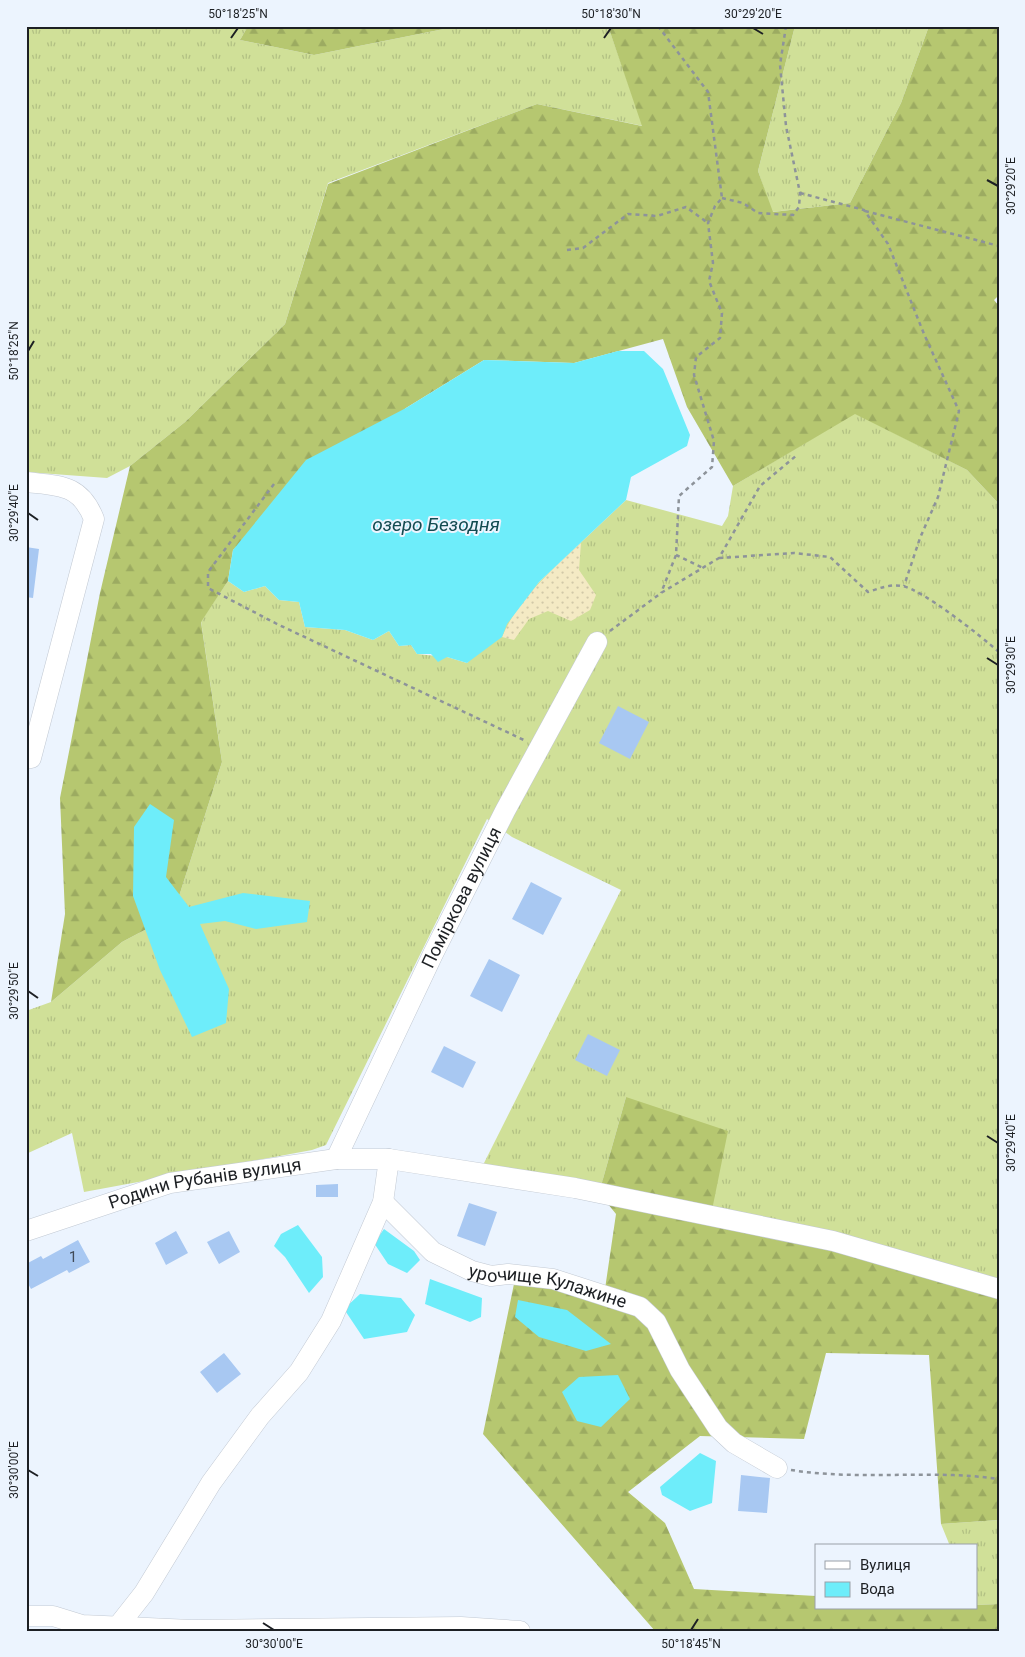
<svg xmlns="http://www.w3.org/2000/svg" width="1025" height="1657" font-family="Roboto,sans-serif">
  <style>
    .grass { fill: url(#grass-tufts) }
    .forest { fill: url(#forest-firs) }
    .sand { fill: url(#sand-dots) }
    .water { fill: #6eedfa }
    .building { fill: #a8c8f2 }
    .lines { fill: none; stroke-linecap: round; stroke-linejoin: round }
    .minor-casing { stroke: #c2c9d3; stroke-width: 21 }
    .path { stroke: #8d939a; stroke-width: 2.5; stroke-dasharray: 4 4; stroke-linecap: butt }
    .minor { stroke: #fff; stroke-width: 20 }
    .ticks { fill: none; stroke: #1d2024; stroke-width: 2 }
    .labels { text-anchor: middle; stroke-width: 4; stroke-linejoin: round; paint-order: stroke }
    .number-label { font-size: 15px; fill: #404a58 }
    .street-label { font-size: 18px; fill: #1d2024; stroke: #ecf4fe }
    .water-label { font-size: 19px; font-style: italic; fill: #124b51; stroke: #ecf4fe }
    .neatline { fill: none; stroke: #1d2024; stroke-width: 2 }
    .ticks-label { font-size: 12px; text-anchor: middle; fill: #1d2024 }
  </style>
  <defs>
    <pattern id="grass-tufts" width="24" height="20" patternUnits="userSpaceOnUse" patternTransform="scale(1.25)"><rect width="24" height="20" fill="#d0e098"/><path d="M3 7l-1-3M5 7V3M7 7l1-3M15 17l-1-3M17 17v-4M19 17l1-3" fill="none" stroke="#b2c083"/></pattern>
    <pattern id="forest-firs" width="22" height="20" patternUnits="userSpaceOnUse" patternTransform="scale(1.25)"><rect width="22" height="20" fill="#b6c770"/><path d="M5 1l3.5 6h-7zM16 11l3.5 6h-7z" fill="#9cab61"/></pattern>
    <pattern id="sand-dots" width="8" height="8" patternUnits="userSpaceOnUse" patternTransform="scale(1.25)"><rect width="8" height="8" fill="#f4eac4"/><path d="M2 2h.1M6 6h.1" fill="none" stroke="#d1c8a8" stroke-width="1.8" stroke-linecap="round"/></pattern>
  </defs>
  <rect width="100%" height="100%" fill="#ecf4fe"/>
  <!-- grass -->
  <path class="grass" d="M26 26H248L240 40 314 55 459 26H608L643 126 537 104 328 183 285 324 185 422 130 466 107 478 26 472Z
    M795 26H929L901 103 850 203 772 212 758 171Z
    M855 413 967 470 999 504V1289L711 1216 626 1097 599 1193 483 1165 621 890 512 837 487 819 326 1145 312 1150 84 1192 72 1133 26 1154V1011L51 1002 122 942 173 915 222 762 201 621 228 581 244 592 265 586 279 600 299 602 305 627 345 630 373 640 389 631 399 646 411 645 417 654 447 657 467 663 539 582 626 500 722 526 728 516 733 486Z
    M999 1520V1604L976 1605V1546H950L941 1524Z"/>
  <!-- forest -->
  <path class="forest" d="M248 26H459L314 55 240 40Z
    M608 26H795L758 171 773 212 850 203 901 103 929 26H999V295L994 300 999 306V504L967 470 855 414 733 486 687 407 663 339 574 363 484 360 406 408 233 550 228 581 201 622 222 762 173 915 122 942 51 1002 65 914 60 798 100 593 130 466 185 422 285 324 328 184 537 104 642 126Z
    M626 1097 728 1131 711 1215 999 1291V1520L941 1524 929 1355 826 1353 804 1439 700 1436 628 1492 665 1523 694 1589 816 1596V1608H976V1605L999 1604V1631H655L483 1434 515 1279 605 1289 616 1214 599 1193Z"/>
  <!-- sand -->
  <path class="sand" d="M581 543 579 570 596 595 590 610 571 621 548 611 529 619 514 640 502 637C518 599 551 571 581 543Z"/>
  <!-- water -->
  <path class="water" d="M618 351H644L663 369 690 435 687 446 631 477 626 500 539 582 507 624 502 637 467 663 447 657 438 662 431 654H417L411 645 399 646 389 631 373 640 345 630 305 627 299 602 279 600 265 586 244 592 228 581 233 550 306 460 406 408 484 360 574 363Z
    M150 804 174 820 166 877 189 907 243 893 310 901 307 922 256 929 225 921 200 924 229 989 226 1023 192 1037 160 970 133 896 134 827Z
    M298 1225 322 1257 323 1277 309 1293 285 1257 274 1246 281 1234Z
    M384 1229 414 1251 420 1260 407 1273 388 1264 374 1243Z
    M430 1279 482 1298 481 1317 470 1322 425 1304Z
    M360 1294 401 1298 415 1315 407 1332 364 1339 344 1309Z
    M518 1300 567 1310 611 1344 586 1351 539 1337 515 1317Z
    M618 1375 630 1399 601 1427 577 1421 562 1392 579 1377Z
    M700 1453 716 1461 712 1503 690 1511 662 1495 660 1487Z"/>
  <!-- building -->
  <path class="building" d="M26 547 39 549 33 598 26 597Z
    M618 706 649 722 630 759 599 743Z
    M531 882 562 898 543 935 512 919Z
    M489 959 520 975 502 1012 470 996Z
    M588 1034 620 1050 607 1076 575 1060Z
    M444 1046 476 1062 463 1088 431 1072Z
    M338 1184V1197H316V1185Z
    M469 1203 497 1212 485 1246 457 1236Z
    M176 1231 188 1253 166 1265 155 1243Z
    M229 1231 240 1252 219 1264 207 1242Z
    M78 1240 90 1262 69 1273 67 1270 31 1289 26 1280V1264L41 1256 43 1259Z
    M224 1353 241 1374 217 1393 200 1372Z
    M741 1475 770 1478 767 1513 738 1511Z"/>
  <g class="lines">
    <defs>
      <g id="minor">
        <path d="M26 482C60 486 80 484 94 519L31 758 26 759"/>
        <path id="s1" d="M336 1159 433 954 505 811 597 642"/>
        <path id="s2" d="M383 1202 433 1252 472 1271 491 1276 508 1274 553 1279 640 1307 656 1322 680 1370 718 1428 734 1443 777 1468"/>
        <path id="s3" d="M26 1231 170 1183 336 1159H389L575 1188 833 1241 999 1289"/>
        <path d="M26 1616H53L82 1625 191 1630 461 1627 520 1631"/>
        <path d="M118 1626 144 1593 211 1483 260 1416 299 1372 331 1321 383 1202 389 1159"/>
      </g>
    </defs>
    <!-- minor casing -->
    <use href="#minor" class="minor-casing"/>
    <!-- path -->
    <path class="path" d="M658 26 708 92 722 198 715 206 708 223 713 263 709 281 722 313 720 338 696 357 694 375 714 441 712 467 679 496 676 555 661 593
      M800 193 864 210 888 244 924 334 959 411 938 497 920 538 904 586
      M722 198 743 203 758 213 793 215 799 207 800 193 786 126 780 65 786 26
      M865 211 999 246
      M567 250 583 248 628 214 657 216 686 207 708 223
      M274 484 208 572V588L277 624 526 741
      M676 555 703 568
      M719 558 794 553 830 557 868 592C880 588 890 584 902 586 922 589 982 637 999 652
      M610 631 661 593 719 558 760 486 797 455
      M791 1470C860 1481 930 1469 999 1479"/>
    <!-- minor -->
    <use href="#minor" class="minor"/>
  </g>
  <!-- ticks -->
  <path class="ticks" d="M753 28 763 34M231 38 238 28M604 38 611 28M987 180 998 186M28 351 34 341M28 513 38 520M987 658 998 665M28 991 38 998M987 1136 998 1143M28 1470 38 1476M263 1623 274 1630M691 1630 698 1619"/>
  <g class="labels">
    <!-- number labels -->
    <g class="number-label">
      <text x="73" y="1262">1</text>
    </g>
    <!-- street labels -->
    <g class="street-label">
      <text dy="6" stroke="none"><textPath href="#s1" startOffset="290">Поміркова вулиця</textPath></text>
      <text dy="6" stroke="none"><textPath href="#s3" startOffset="186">Родини Рубанів вулиця</textPath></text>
      <text dy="6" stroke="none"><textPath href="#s2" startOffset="192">урочище Кулажине</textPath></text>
    </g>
    <!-- water labels -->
    <g class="water-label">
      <text x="436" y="531">озеро Безодня</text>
    </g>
  </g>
  <!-- border -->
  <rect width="1025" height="1657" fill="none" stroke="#ecf4fe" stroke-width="55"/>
  <!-- legend -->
  <rect x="815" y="1544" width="162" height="65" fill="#ecf4fe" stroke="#999fa7"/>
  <rect x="825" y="1561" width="25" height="8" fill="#ffffff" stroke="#999fa7"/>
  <text x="860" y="1570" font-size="15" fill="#1d2024">Вулиця</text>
  <rect x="825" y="1582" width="25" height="15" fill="#6eedfa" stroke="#999fa7"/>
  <text x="860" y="1594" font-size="15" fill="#1d2024">Вода</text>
  <rect x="28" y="28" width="970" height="1602" class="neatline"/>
  <g class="ticks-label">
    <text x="238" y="18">50°18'25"N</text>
    <text x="611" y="18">50°18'30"N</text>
    <text x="753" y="18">30°29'20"E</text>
    <text transform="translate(1011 186) rotate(-90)" y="4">30°29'20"E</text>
    <text transform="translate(14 351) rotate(-90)" y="4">50°18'25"N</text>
    <text transform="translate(14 513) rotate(-90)" y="4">30°29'40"E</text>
    <text transform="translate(1011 665) rotate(-90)" y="4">30°29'30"E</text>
    <text transform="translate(14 991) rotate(-90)" y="4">30°29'50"E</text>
    <text transform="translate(1011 1143) rotate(-90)" y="4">30°29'40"E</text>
    <text transform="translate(14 1470) rotate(-90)" y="4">30°30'00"E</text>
    <text x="274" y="1648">30°30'00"E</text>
    <text x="691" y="1648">50°18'45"N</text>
  </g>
</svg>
